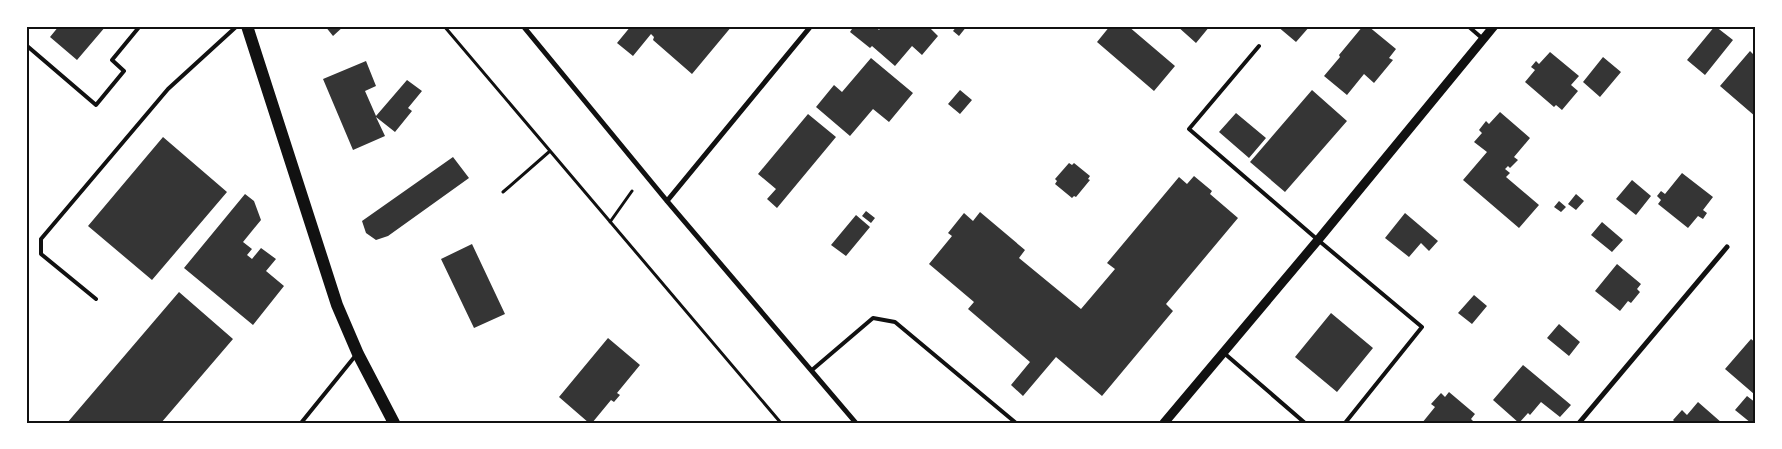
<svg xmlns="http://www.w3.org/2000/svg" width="1782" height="449" font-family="'IBM Plex Serif',serif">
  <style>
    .building { fill: #353535 }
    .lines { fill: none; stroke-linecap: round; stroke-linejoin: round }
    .path { stroke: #111; stroke-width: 3 }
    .service { stroke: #111; stroke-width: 4 }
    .minor { stroke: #111; stroke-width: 5 }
    .tertiary { stroke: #111; stroke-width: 9 }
    .primary { stroke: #111; stroke-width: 12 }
    .neatline { fill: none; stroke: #111; stroke-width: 2 }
  </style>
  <rect width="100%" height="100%" fill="#fff"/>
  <!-- building -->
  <path class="building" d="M59 26H106L77 60 50 37Z
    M325 26H344L333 36Z
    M631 26H732L692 74 653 40 654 37 651 34 633 56 617 43Z
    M854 26H875L879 30 882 26H928L938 36 922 55 912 46 895 66 872 46 870 48 850 32Z
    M957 26H967L959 36 953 31Z
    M1110 26H1128L1175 66 1154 91 1097 42Z
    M1177 26H1210L1196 43Z
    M1277 26H1310L1296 42Z
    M1363 26H1368L1396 49 1389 58 1393 60 1374 83 1364 74 1347 95 1324 76 1340 57 1339 55Z
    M1715 26 1733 40 1705 75 1687 60Z
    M1750 51 1756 57V117L1720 86Z
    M1550 52 1579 76 1571 85 1578 91 1562 110 1556 105 1554 107 1525 82 1535 70 1531 67 1536 61 1539 64Z
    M1603 57 1621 72 1600 97 1583 82Z
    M871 58 913 93 889 122 873 109 850 136 816 107 834 85 842 92Z
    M366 61 376 86 365 91 376 116 407 80 422 91 408 108 412 111 395 132 376 117 385 136 353 150 323 79Z
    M960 90 972 100 960 114 948 104Z
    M1312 90 1347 121 1285 192 1250 162Z
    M1500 112 1530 138 1514 157 1518 160 1510 168 1508 166 1505 169 1510 173 1506 177 1539 205 1519 228 1463 180 1487 152 1474 142 1482 133 1479 130 1486 121 1489 124Z
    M1236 113 1266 138 1249 158 1219 132Z
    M808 114 836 137 777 208 767 199 776 189 758 174Z
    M163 137 227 192 152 280 88 226Z
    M453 157 469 178 388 236 376 240 366 233 362 221Z
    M1069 163 1072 165 1074 163 1090 176 1088 179 1090 180 1076 197 1074 196 1072 198 1055 184 1057 181 1055 179Z
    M1682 173 1713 197 1703 210 1707 213 1703 219 1698 216 1688 228 1658 204 1661 200 1657 196 1661 191 1665 194Z
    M1194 176 1212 191 1210 194 1238 218 1166 304 1173 311 1102 396 1056 357 1023 396 1011 385 1030 362 968 309 974 302 929 264 952 236 948 233 964 213 973 221 980 212 1025 250 1019 258 1081 309 1115 269 1107 263 1179 177 1187 184Z
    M1632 180 1651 196 1636 215 1616 199Z
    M245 194 254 201 261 220 243 242 252 249 247 255 252 259 261 248 276 259 266 271 284 286 253 325 184 268Z
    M1576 194 1584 201 1576 210 1568 204Z
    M1559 201 1566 207 1561 212 1554 207Z
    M866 211 875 218 871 223 862 216Z
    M1405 213 1438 241 1429 251 1421 243 1409 257 1385 238Z
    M856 215 870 227 846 256 831 245Z
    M1602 222 1623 240 1612 252 1591 235Z
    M472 244 505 314 474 328 441 259Z
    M1617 264 1641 284 1637 289 1640 292 1631 303 1628 301 1620 311 1595 291Z
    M179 292 233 339 161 423H67Z
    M1474 295 1487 306 1472 324 1458 313Z
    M1331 313 1373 348 1337 392 1295 357Z
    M1559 324 1580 342 1569 356 1547 338Z
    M608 338 640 365 617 393 620 395 614 402 611 400 592 423H589L559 397Z
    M1751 339 1756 343 1754 394 1725 369Z
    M1523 365 1571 405 1560 417 1541 402 1530 415 1528 413 1519 423 1493 400Z
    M1449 392 1475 414 1471 419 1475 423H1422L1435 407 1431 404 1441 393 1445 397Z
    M1747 396 1756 403V423H1751L1735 410Z
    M1698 402 1722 423H1676L1673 420 1682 410 1687 415Z"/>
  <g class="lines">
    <!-- path -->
    <path class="path" d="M444 26 781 423
      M503 192 550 151
      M610 222 632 191"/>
    <!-- service -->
    <path class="service" d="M1468 26 1483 39
      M26 45 96 105 124 71 112 60 140 26
      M1259 46 1189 129 1318 240 1422 327 1345 423
      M96 299 41 254V239L168 89 237 26
      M1224 353 1305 423
      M812 370 873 318 895 322 1016 423
      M301 423 356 355"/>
    <!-- minor -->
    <path class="minor" d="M523 26 667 201 856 423
      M667 201 811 26
      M1579 423 1727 247"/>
    <!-- tertiary -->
    <path class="tertiary" d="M1164 423 1318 240 1494 26"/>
    <!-- primary -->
    <path class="primary" d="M247 26 337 305 358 354 394 423"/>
  </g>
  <!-- border -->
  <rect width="1782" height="449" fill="none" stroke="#ffffff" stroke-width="55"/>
  <rect x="28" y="28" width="1726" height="394" class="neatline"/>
</svg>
